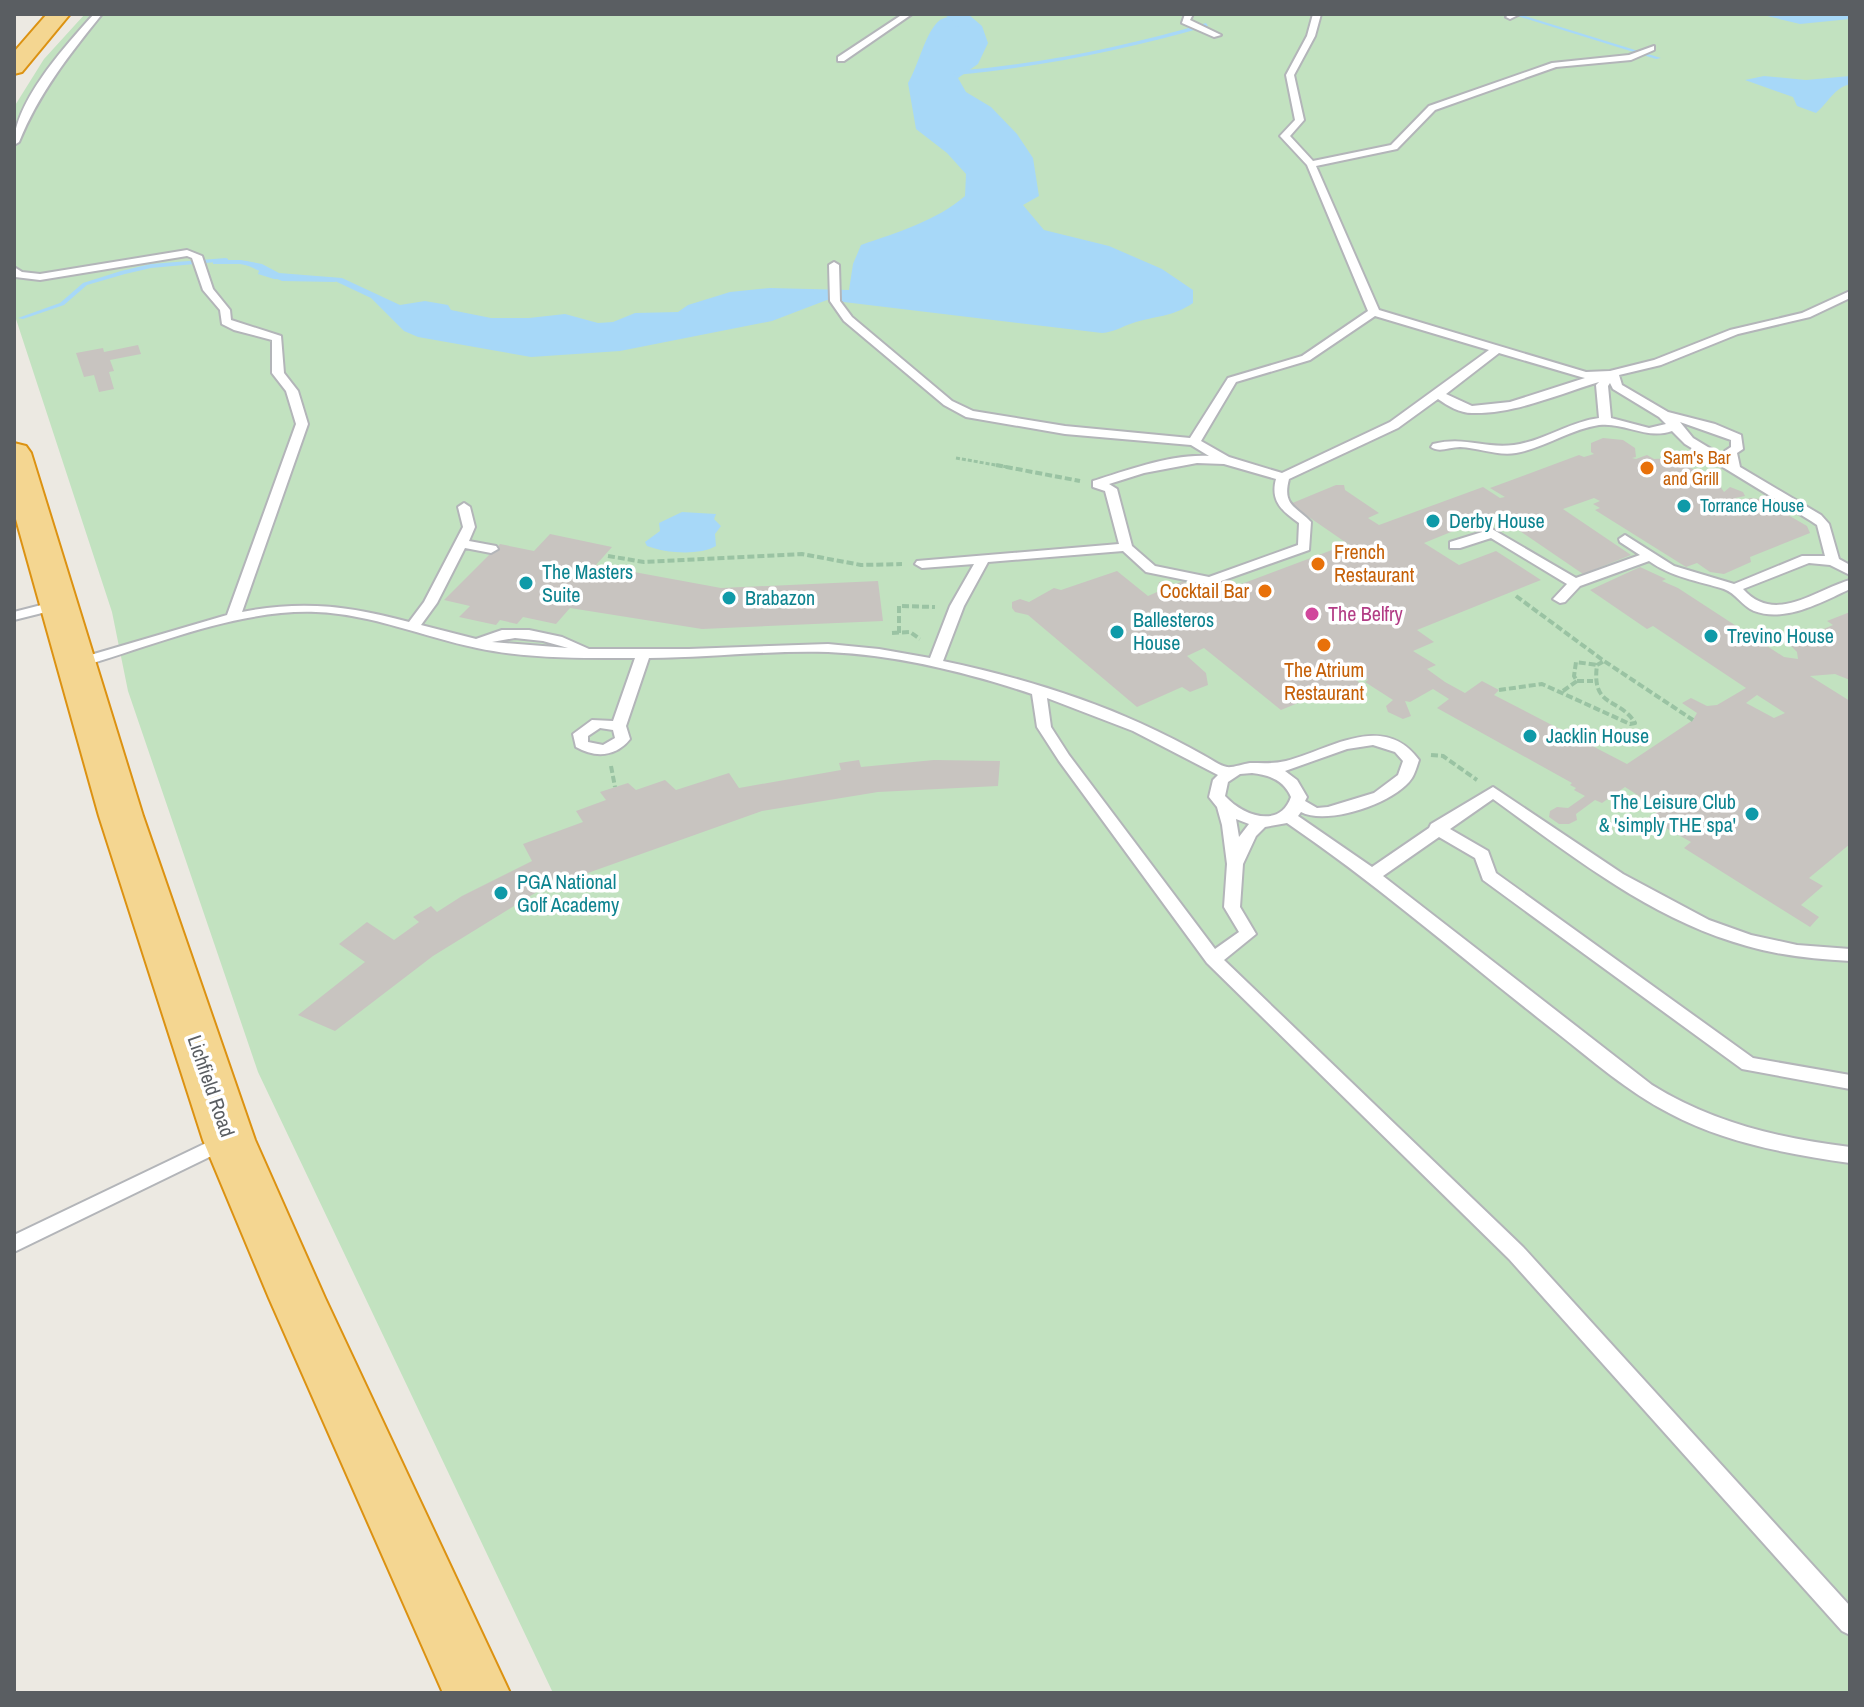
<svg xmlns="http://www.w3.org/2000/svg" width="1864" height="1707" font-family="'Archivo Narrow',sans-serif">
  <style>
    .green { fill: #c2e2c0 }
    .water { fill: #a7d8f8 }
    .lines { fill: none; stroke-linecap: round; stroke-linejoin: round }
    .stream { fill: #a7d8f8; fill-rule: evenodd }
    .building { fill: #c8c4c0; fill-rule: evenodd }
    .lane-casing { stroke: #b3b5b9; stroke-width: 4 }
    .highway-casing { stroke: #dc9212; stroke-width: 4 }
    .path-far1 { stroke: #9ac3a3; stroke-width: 3; stroke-dasharray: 4 2; stroke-linecap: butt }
    .path { stroke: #9ac3a3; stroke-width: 4; stroke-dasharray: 7 3; stroke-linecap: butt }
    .lane { fill: #fff; fill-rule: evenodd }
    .highway { fill: #f4d691; fill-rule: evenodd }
    .food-dot { fill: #e8710a; stroke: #fff; stroke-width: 3 }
    .culture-dot { fill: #0f9aa8; stroke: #fff; stroke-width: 3 }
    .hotel-dot { fill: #d1479c; stroke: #fff; stroke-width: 3 }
    .labels { text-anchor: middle; stroke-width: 7; stroke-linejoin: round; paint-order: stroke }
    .far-food-label { font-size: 18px; fill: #c56008; stroke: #fff; text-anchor: start }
    .far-culture-label { font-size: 18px; fill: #0d838f; stroke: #fff; text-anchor: start }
    .culture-label { font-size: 20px; fill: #0d838f; stroke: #fff; text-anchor: start }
    .food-label { font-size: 20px; fill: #c56008; stroke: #fff; text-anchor: start }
    .hotel-label { font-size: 20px; fill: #b23c85; stroke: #fff; text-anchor: start }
    .street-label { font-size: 20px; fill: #5a5e62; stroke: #fff }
  </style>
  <rect width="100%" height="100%" fill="#ece9e2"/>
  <!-- green -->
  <path class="green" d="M85 14H1850V1693H553L258 1072 128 691 112 612 14 313V107L44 59Z"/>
  <!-- water -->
  <path class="water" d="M959 14H968L982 26 988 43 978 64 958 78 966 92 991 107 1017 134 1033 158 1039 196 1023 205 1044 230 1109 246 1162 269 1193 290V303C1173 317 1154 316 1133 323 1121 327 1114 332 1102 333L827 300 772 321 620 351 531 357 418 337 404 331 371 298 335 281 274 279 258 274 260 268 240 264H213V260H241L262 264 279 273 342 278 400 305 425 301 448 305 451 310 491 318H529L565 314 598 323 613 322 635 313 678 312 688 305 730 292 770 288 849 290 853 264 861 245C898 232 936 221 965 196L966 174 947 153 916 129 908 83C918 67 926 30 940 20 945 17 954 16 959 14Z
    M1759 14H1850V19L1800 24Z
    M1764 76 1806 80 1850 76V84C1834 88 1828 103 1816 113L1797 106 1793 97 1745 80Z
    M682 512 716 514 714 519 721 526 715 534 716 546C699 556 665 553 647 546L645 542 660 531 659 523Z"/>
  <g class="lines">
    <!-- stream -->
    <path class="stream" d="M943 14H949L959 19V27L954 26V21Z
      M1511 14H1518L1661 58 1656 59Z
      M1206 23 1208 26C1125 50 1041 67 955 75L952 73 955 71C1041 64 1123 47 1206 23Z
      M226 258 228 259V261L151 268 125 274 87 285 64 305 23 319 18 318 60 303 83 283 121 271 151 264Z
      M246 261 283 277 335 278 338 280 335 282 282 281 244 264 243 263Z"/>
  </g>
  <!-- building -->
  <path class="building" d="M138 345 141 354 110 360 114 371 109 372 114 389 99 392 94 375 84 377 76 353 103 348 104 352Z
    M1603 438 1623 440 1635 448 1636 457 1632 458 1636 459 1647 455 1654 459 1673 458 1718 483 1724 492 1730 487 1743 492 1745 496 1735 498 1742 502 1750 498 1760 499 1807 526 1810 533 1750 557 1751 562 1724 574 1710 572 1697 563 1686 567 1595 510 1600 508 1593 504 1600 501 1594 498 1563 509 1631 555 1583 574 1495 514 1424 543 1459 565 1496 551 1541 580 1417 630 1434 642 1413 651 1436 665 1427 669 1445 682 1465 693 1482 681 1499 690 1494 695 1627 764 1693 720 1697 713 1682 703 1691 698 1707 706 1717 705 1746 688 1653 626 1647 629 1590 590 1640 567 1666 579 1662 581 1678 588 1784 657 1798 659 1797 652 1789 644 1833 625 1827 621 1850 612V680L1835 674 1810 676 1850 701V844L1809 878 1823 886 1801 905 1819 917 1810 927 1684 848 1691 842 1648 818 1661 810 1625 787 1602 803 1595 800 1576 814 1577 820 1569 824H1559L1549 817 1550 811 1557 807 1568 808 1585 796 1574 790 1576 788 1570 785 1572 783 1437 708 1449 699 1433 689 1410 702 1405 701 1411 716 1403 719 1388 712 1386 706 1393 700 1365 682 1368 680 1365 676 1357 680 1360 684 1348 691 1339 686 1281 710 1204 648 1187 656 1206 673 1208 685 1190 692 1182 687 1137 707 1028 615 1015 612 1012 608V602L1020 599 1029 602 1054 588 1061 590 1117 571 1148 596 1157 592 1159 582 1176 584 1183 581 1207 597 1348 544 1290 504 1336 485H1344L1345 490 1379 513 1368 518 1379 525 1483 487 1500 498 1505 497 1490 488 1579 455 1584 457 1594 454 1591 452V443ZM1757 695 1785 713 1774 718 1746 703Z
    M550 534 612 547 596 565 721 588 878 581 883 621 702 629 570 608 556 624 523 617 517 624 500 620 496 625 459 617 470 606 444 600 500 544 534 551Z
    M859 760 861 767 934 760 1000 761 998 786 878 792 762 811 540 890 433 956 335 1031 298 1015 365 962 339 944 367 922 394 940 419 922 413 917 431 906 437 912 462 896 532 861 523 844 583 822 576 811 606 800 600 792 628 783 636 790 665 780 676 790 729 773 739 788 841 770 839 763Z"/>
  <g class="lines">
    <defs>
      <path id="lane" d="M94 14H102C69 55 39 93 19 142L14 145C14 102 66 45 94 14Z
        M903 14H912L844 61H838V57Z
        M1185 14H1193L1190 20 1221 35 1214 37 1182 23Z
        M1313 14H1321L1315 36 1294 75 1304 120 1290 136 1313 161 1391 145 1429 106 1552 63 1629 55 1654 46V50L1631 60 1556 67 1435 110 1397 149 1316 166 1379 310 1586 372 1610 371 1654 360 1730 330 1802 313 1850 291V298L1810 317 1738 334 1661 365 1619 375 1622 385 1668 412 1715 424 1741 435 1743 449 1737 453 1740 467 1821 515 1829 524 1839 559 1850 565V575L1830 565 1809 563 1743 589C1775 625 1815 590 1850 580V589C1822 602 1785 623 1754 611 1742 606 1736 593 1724 589 1698 581 1671 577 1649 561L1580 586 1565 602 1560 603 1553 599 1567 584 1491 538 1460 548H1450V542L1492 529 1576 578 1640 555 1620 542 1619 539 1625 535 1674 566 1734 584 1802 556H1825L1817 525 1811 521 1685 444 1672 431C1646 440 1625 422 1599 425 1570 429 1545 448 1516 453 1497 456 1480 448 1460 447 1450 447 1439 453 1431 447L1433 444C1466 436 1484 449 1514 445 1544 441 1569 422 1599 418L1596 385 1599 382C1559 394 1515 414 1472 413 1460 413 1448 406 1438 399L1398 428 1289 479C1282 506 1296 506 1311 522L1309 550 1210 585 1146 572 1123 551 988 562 964 606 943 661C1010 675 1078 695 1140 723 1162 733 1184 744 1205 756 1211 759 1220 766 1227 767 1232 768 1243 764 1250 763 1263 763 1273 764 1286 761 1330 750 1383 711 1419 760 1417 766 1415 773 1412 778 1396 803 1327 826 1301 812L1298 816 1372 867 1429 828 1431 824 1493 787 1623 874 1709 920 1751 935 1797 945 1850 949V961C1815 959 1781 956 1747 946 1652 920 1572 856 1493 799L1450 829 1488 851 1496 873 1753 1058 1850 1075V1089L1742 1069 1483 880 1475 858 1439 837 1383 876 1652 1085C1713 1123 1779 1138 1850 1147V1163C1788 1154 1725 1143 1669 1113 1628 1092 1592 1060 1556 1032 1466 962 1381 887 1287 823L1265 827 1256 836 1243 864 1240 907 1256 934 1224 960 1523 1247 1850 1606V1635L1842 1631 1509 1259 1207 963 1059 761 1037 727 1032 694C966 672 897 655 828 652 768 650 708 658 649 658L626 726 630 739C616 757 595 758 576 747L573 734 592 720 613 721 635 658C583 658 528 659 477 648 424 637 371 614 316 612 239 609 154 645 80 667H70L68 664 70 661 227 615 296 424 286 391 272 373V340L234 330 222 324 220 310 203 290 192 258 187 256 40 280 15 277 14 267 22 272 40 274 187 250 202 256 213 289 230 310 231 320 281 336 284 373 298 391 308 424 242 612C303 600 350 606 409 622L424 602 463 527 458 507 464 503 470 507 475 527 469 541 496 546 498 549 491 553 465 548 437 603 421 625 476 639 502 630H529L562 637 589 649H689L828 644 879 649 930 658 950 606 974 564 922 568 915 564 917 561 1119 544 1105 491 1093 487V481C1129 470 1170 454 1209 456L1191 445 1065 434 966 417 944 405 844 321 830 301 829 265 834 262 839 265 840 301 852 317 952 401 973 411 1065 426 1190 438 1228 378 1302 356 1368 311 1307 165 1280 136 1295 120 1286 75 1307 36ZM1375 316 1489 350 1390 422 1282 473 1229 457 1201 441 1236 382 1310 360ZM1499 353 1581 377 1585 378 1510 402 1472 406 1446 394ZM1610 383 1613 389 1659 417 1666 424 1649 428 1611 418 1608 386ZM1680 422 1731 440V447L1725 451 1726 458 1693 438ZM1197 463 1224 464 1276 479C1270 501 1282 511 1299 523L1298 545 1209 577 1155 566 1132 546 1117 489 1109 484 1144 473ZM515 638 543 641 568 648 492 642ZM1047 698 1133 731 1218 775 1213 780 1209 797 1217 807 1222 825 1227 864 1224 907 1239 932 1215 949 1069 755 1051 727ZM600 728 613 730 615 738 603 745 588 742V736ZM1373 745 1395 752 1403 761 1398 775 1374 793 1328 807 1317 808 1305 801 1307 797 1297 780 1285 771 1347 749ZM1252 773C1269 775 1284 780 1291 797 1280 829 1243 816 1225 796L1228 782 1240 774ZM1236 819 1249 824 1239 837Z
        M1510 14H1520L1510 19 1506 17Z
        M57 601 62 602V608L14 620V612Z
        M227 1133 234 1135 236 1140 234 1145 14 1252V1235Z"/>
      <path id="highway" d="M47 14H70L22 72 14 74V52Z
        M14 443 26 446 31 453 143 816 255 1140 325 1298 510 1693H443L269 1298 203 1140 99 816 14 512Z"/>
    </defs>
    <!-- lane casing -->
    <use href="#lane" class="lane-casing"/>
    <!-- highway casing -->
    <use href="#highway" class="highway-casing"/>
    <!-- path-far1 -->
    <path class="path-far1" d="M956 458 1007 467"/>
    <!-- path -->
    <path class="path" d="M996 465 1080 481
      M608 556 644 562 802 554 861 565 902 564
      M1516 596 1604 661 1693 720
      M892 633 910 632 920 639
      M899 633V606L935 607
      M1577 681H1593
      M1499 690 1542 684 1630 724 1635 723C1620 697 1591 709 1597 665L1604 661
      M1563 691 1577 681 1574 676 1576 662 1597 665
      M1431 755 1443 756 1477 780
      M611 766 615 787"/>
    <!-- lane -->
    <use href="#lane" class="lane"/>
    <!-- highway -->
    <use href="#highway" class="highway"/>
  </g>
  <!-- markers -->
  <g class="food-dot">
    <circle cx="1647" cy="468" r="8"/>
    <circle cx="1318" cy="564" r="8"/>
    <circle cx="1265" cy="591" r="8"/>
    <circle cx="1324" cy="645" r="8"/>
  </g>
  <g class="culture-dot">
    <circle cx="1684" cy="506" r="8"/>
    <circle cx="1433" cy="521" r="8"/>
    <circle cx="526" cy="583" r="8"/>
    <circle cx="729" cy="598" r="8"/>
    <circle cx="1117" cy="632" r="8"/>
    <circle cx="1711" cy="636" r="8"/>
    <circle cx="1530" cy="736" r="8"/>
    <circle cx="1752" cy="814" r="8"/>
    <circle cx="501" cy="893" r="8"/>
  </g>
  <circle class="hotel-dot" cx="1312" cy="614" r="8"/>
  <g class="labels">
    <!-- far-food labels -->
    <g class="far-food-label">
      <text x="1663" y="464">Sam's Bar<tspan x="1663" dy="21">and Grill</tspan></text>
    </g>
    <!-- far-culture labels -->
    <g class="far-culture-label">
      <text x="1700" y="512">Torrance House</text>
    </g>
    <!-- culture labels -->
    <g class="culture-label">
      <text x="1449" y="528">Derby House</text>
      <text x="542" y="579">The Masters<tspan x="542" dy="23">Suite</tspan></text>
      <text x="745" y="605">Brabazon</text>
      <text x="1133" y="627">Ballesteros<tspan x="1133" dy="23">House</tspan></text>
      <text x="1727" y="643">Trevino House</text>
      <text x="1546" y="743">Jacklin House</text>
      <text x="1736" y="809" text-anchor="end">The Leisure Club<tspan x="1736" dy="23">&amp; 'simply THE spa'</tspan></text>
      <text x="517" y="889">PGA National<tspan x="517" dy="23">Golf Academy</tspan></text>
    </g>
    <!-- food labels -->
    <g class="food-label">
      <text x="1334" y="559">French<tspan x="1334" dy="23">Restaurant</tspan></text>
      <text x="1249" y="598" text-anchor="end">Cocktail Bar</text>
      <text x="1324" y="677" text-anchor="middle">The Atrium<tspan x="1324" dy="23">Restaurant</tspan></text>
    </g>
    <!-- hotel labels -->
    <g class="hotel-label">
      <text x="1328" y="621">The Belfry</text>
    </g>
    <!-- street labels -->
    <g class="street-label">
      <text transform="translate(211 1086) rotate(71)" y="7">Lichfield Road</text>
    </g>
  </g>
  <!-- border -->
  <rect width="1864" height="1707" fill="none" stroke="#5a5e62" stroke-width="32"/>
</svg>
